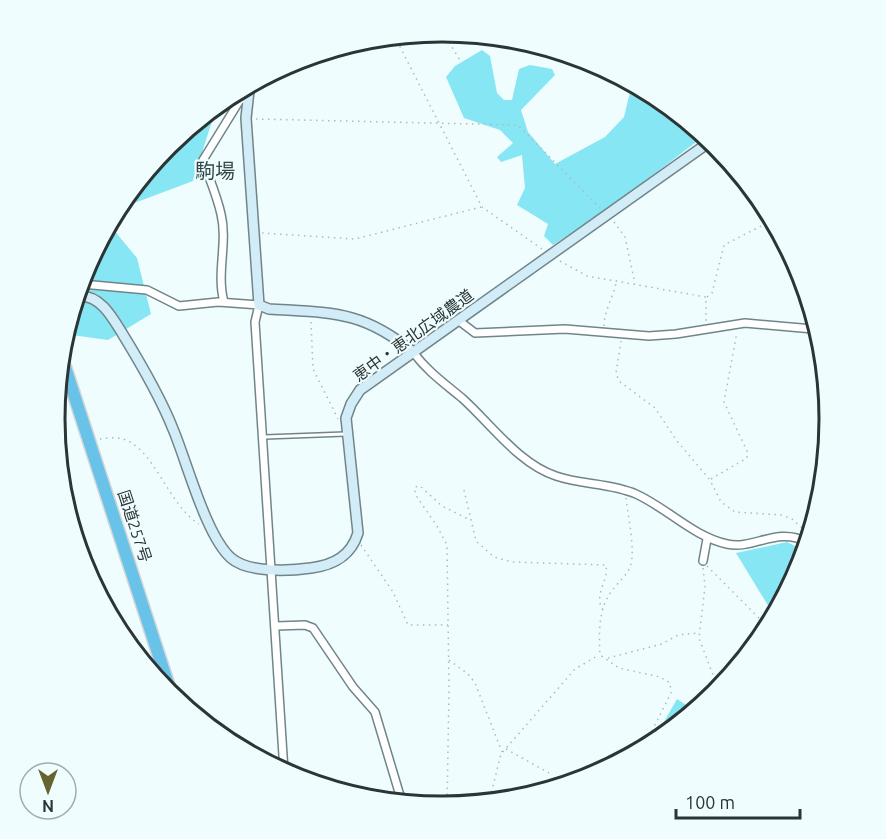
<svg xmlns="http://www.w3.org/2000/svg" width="886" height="839" font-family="Ubuntu,'Noto Sans JP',sans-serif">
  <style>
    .green { fill: #86e6f3 }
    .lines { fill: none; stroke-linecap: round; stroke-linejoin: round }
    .lane-casing { stroke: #718588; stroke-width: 6 }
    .street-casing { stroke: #718588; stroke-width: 10 }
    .secondary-casing { stroke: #718588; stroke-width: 12 }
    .highway-casing { stroke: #d5d7d7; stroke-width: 15 }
    .path { stroke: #adbabb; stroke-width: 1.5; stroke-dasharray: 1.5 4.5; stroke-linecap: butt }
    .lane { stroke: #fff; stroke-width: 3 }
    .street { stroke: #fff; stroke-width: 7 }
    .secondary { stroke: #d2edf8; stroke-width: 9 }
    .highway { stroke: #69c3e9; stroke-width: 12 }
    .labels { text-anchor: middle; stroke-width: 4.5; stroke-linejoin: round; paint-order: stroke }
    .street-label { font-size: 16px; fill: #2c3536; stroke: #effdfe }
    .quarter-label { font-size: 20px; fill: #35474a; stroke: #effdfe }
    .rim { fill: none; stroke: #2c3536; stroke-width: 3 }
  </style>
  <rect width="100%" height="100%" fill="#effdfe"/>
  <!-- green -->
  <path class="green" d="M482 50 490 56 497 93 504 100H512L519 69 530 65 552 69 555 75 521 110 528 132 555 164 605 137 624 117 631 88 704 136 612 206 553 245 544 236 548 224 517 205 525 188 522 155 501 162 497 157 513 143 500 130 464 118 446 77 455 66Z
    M214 115 193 181 129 205 169 145Z
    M113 229 137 258 151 314 108 340 72 335 85 271Z
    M787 542 805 551 801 568 772 612 736 553Z
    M677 699 694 710 657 734Z"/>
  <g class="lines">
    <defs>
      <path id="lane" d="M265 437 345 434"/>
      <path id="street" d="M82 284 147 290 179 306 218 302 259 305 255 322 284 771
        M224 302C216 273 228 243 221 214 217 196 209 178 203 160L240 100 248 97
        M458 320 475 333 565 329 649 336 676 334 745 323 813 329
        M413 352C427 371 444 383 462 398 491 424 519 464 556 476 582 485 611 483 636 494 667 508 694 537 727 544 755 550 776 526 807 542
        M703 561 707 539
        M276 626 305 625 313 628 353 687 375 712 401 799"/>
      <path id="secondary" d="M249 91 246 118 259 305 269 309C331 313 362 310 413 352
        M80 296C101 296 112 317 122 333 141 364 160 396 173 429 187 462 206 536 231 558 248 573 289 571 311 568 334 565 351 556 358 533L346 418 351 404 360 390 711 141"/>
      <path id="highway" d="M65 367 172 696"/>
    </defs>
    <!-- lane casing -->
    <use href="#lane" class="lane-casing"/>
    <!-- street casing -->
    <use href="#street" class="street-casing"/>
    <!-- secondary casing -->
    <use href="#secondary" class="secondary-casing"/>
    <!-- highway casing -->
    <use href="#highway" class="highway-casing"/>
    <!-- path -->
    <path class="path" d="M443 32 461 62
      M397 41 482 207 542 249
      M258 85 273 80 304 59
      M256 119 518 125 600 208
      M614 222 625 237 635 284
      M262 233 355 239 481 207
      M560 261 587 276 706 297V323
      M707 297 712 293 724 245 769 222
      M311 322 313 369 338 419
      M604 326C604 311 613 298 616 283
      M621 341 616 373 619 381 655 408 677 441 710 480 721 502 735 512 782 515 792 519 808 533
      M100 439C107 438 116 437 123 439 155 449 168 505 199 524
      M711 479 747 458V451L724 402 737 332
      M464 490 476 541 494 557 512 562 606 565C609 581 593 595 603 610
      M626 498C628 516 636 552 630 567 626 577 617 583 611 592 598 610 599 634 600 655L619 668 660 677 670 683 671 693 647 741
      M361 545 393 592 408 625H448
      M707 566 764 623
      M703 568 705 586 699 638 719 691
      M608 658 662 644 678 635 698 633
      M449 660 468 674 475 683 502 752
      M506 749 549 773
      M490 798 501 754 575 669 599 655
      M447 807 449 688 447 545 437 526 415 494V487L420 486 442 506 470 520"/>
    <!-- lane -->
    <use href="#lane" class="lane"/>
    <!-- street -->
    <use href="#street" class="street"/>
    <!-- secondary -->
    <use href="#secondary" class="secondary"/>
    <!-- highway -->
    <use href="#highway" class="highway"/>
  </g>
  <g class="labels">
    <!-- street labels -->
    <g class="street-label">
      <text transform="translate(413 335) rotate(-36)" y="6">恵中・恵北広域農道</text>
      <text transform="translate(135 526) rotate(72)" y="6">国道257号</text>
    </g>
    <!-- quarter labels -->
    <g class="quarter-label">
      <text x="215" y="178">駒場</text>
    </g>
  </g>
  <!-- crop -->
  <path d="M0 0H886V839H0ZM65 419a377 377 0 1 1 754 0a377 377 0 1 1-754 0Z" fill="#effdfe" fill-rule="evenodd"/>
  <path class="rim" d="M65 419a377 377 0 1 1 754 0a377 377 0 1 1-754 0Z"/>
  <!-- north arrow -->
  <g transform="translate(48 791) rotate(180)"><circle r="28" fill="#effdfe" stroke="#a1adae" stroke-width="1.5"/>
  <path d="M0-4.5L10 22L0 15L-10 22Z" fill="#66632f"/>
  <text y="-9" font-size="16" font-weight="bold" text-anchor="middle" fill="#2c3536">N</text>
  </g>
  <!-- scale -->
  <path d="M676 809v9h124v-9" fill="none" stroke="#2c3536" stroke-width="3"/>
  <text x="685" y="809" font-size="18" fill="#2c3536" stroke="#effdfe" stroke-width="4.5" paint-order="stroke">100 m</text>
</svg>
